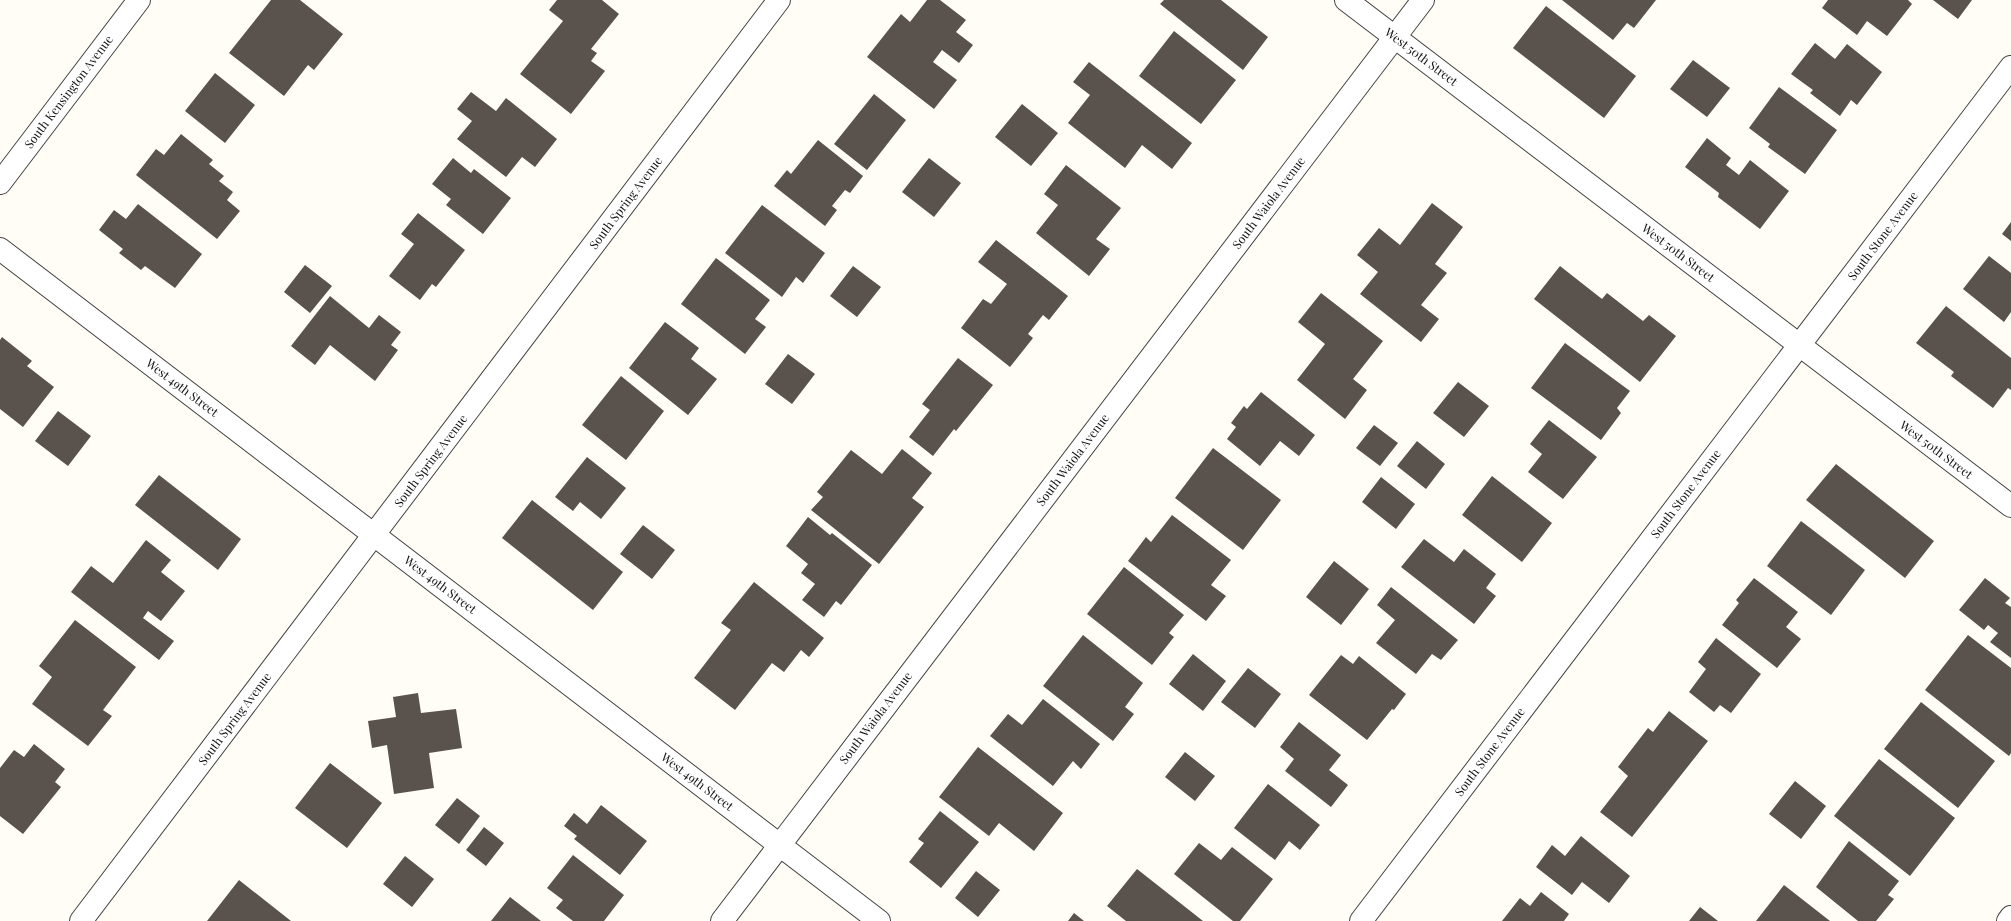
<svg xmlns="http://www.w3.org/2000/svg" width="2011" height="921" font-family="'Playfair Display',serif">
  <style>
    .building { fill: #5a524d }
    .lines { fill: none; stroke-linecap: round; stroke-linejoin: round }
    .minor-casing { stroke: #444; stroke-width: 24 }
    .tertiary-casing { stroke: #444; stroke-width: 24 }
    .minor { stroke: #fff; stroke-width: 22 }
    .tertiary { stroke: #fff; stroke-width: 22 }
    .labels { text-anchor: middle; stroke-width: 4; stroke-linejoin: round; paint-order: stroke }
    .street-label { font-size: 12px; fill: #111; stroke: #fff }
  </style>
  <rect width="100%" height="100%" fill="#fffdf5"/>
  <!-- building -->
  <path class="building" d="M271 0H300L343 34 314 70 308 65 284 96 229 53Z
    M557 0H602L619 14 591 49 597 53 591 61 605 71 571 114 520 74 563 21 549 10Z
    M927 0H940L966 20 956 32 973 45 959 63 942 50 933 62 957 80 934 109 867 57 901 14 910 22Z
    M1164 0H1221L1268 37 1243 70 1160 4Z
    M1562 0H1656L1634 28 1627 23 1613 40Z
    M1828 0H1908L1912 4 1887 36 1867 21 1857 35 1822 8Z
    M1933 0H1972L1958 19Z
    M1546 6 1636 76 1604 118 1513 48Z
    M1174 31 1236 80 1201 124 1139 76Z
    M1815 43 1835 59 1847 44 1882 72 1857 105 1851 100 1840 116 1810 93 1813 90 1791 74Z
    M1693 60 1730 88 1707 117 1670 89Z
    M1089 62 1192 143 1172 169 1142 145 1125 168 1068 123 1090 95 1073 82Z
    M215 73 255 105 225 143 185 111Z
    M1779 87 1837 130 1805 174 1768 147 1770 144 1749 128Z
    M471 92 496 111 506 98 557 139 535 167 522 157 506 177 457 139 472 121 457 109Z
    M874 94 906 120 867 170 834 144Z
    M1022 104 1058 133 1031 166 995 137Z
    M181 134 213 160 209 164 224 176 219 181 233 192 227 200 240 211 217 239 136 175 156 149 164 155Z
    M1707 138 1731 158 1726 165 1739 175 1750 160 1789 191 1760 229 1718 197 1719 193 1685 167Z
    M818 140 863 176 850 193 845 190 832 206 837 210 825 226 774 186 787 170 791 174Z
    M453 158 471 173 474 169 511 198 483 234 446 205 451 199 432 184Z
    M929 158 961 183 934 217 902 192Z
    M1066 165 1121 208 1096 239 1110 249 1089 276 1036 233 1058 205 1044 194Z
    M1432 203 1463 227 1435 264 1447 273 1421 305 1439 319 1421 342 1360 294 1378 272 1357 255 1379 228 1400 245Z
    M138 204 202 254 175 288 145 266 141 270 119 253 123 249 99 230 114 210 126 219Z
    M762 205 825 253 803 283 796 277 782 297 725 253Z
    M418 213 465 250 436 287 432 284 420 300 389 276 414 244 401 234Z
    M2011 222V241L2002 234Z
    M996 240 1068 296 1049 320 1043 315 1028 334 1033 338 1010 367 961 328 983 299 991 304 1007 284 978 262Z
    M1989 256 2011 273V312L2004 322 1963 289Z
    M716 258 770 300 755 319 766 327 745 354 681 304Z
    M305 265 332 286 310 313 284 292Z
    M853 266 881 287 857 317 830 296Z
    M1560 266 1602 299 1607 293 1643 321 1649 315 1676 336 1640 382 1534 299Z
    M1321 293 1383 341 1353 379 1367 390 1345 419 1297 380 1325 344 1298 322Z
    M330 296 369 328 379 315 401 332 391 345 398 350 375 381 330 345 315 365 291 346Z
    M1946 306 2011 358V390L2008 388 1993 408 1951 376 1954 372 1916 343Z
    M665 322 699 348 691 359 717 379 688 415 629 368Z
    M2 337 32 361 27 366 54 387 23 427 0 409V340Z
    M1565 343 1630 391 1617 408 1621 413 1601 440 1531 388Z
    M788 354 815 374 792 404 765 384Z
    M958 358 993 385 956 431 954 429 933 456 909 437 930 410 922 404Z
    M621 376 664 411 626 460 582 425Z
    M1458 382 1489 406 1464 437 1433 413Z
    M1261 392 1315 435 1299 456 1280 441 1260 466 1227 439 1236 427 1231 423 1244 406 1247 409Z
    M58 411 91 436 68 466 35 441Z
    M1549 420 1597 457 1563 499 1528 472 1542 454 1530 444Z
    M1374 425 1398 443 1380 466 1356 448Z
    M1417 441 1445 464 1426 489 1397 466Z
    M1213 448 1281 500 1243 550 1175 498Z
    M902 449 932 473 912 498 924 507 879 564 811 510 823 497 817 492 851 450 882 474Z
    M587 457 626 488 601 519 580 502 573 511 555 497Z
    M1836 464 1934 541 1905 578 1806 500Z
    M159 475 241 539 218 570 135 505Z
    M1492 476 1552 523 1522 562 1462 515Z
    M1381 477 1415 504 1396 529 1362 502Z
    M532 500 623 572 593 610 502 538Z
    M1172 515 1231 560 1211 585 1226 596 1206 621 1128 561 1146 537 1151 542Z
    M808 517 830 535 832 533 872 565 841 605 836 601 824 617 802 600 815 584 801 573 808 564 786 546Z
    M1801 521 1865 570 1831 615 1767 566Z
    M643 525 675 550 652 579 620 554Z
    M1424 539 1454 562 1464 549 1496 574 1486 588 1496 596 1474 624 1401 567Z
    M146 540 171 560 161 572 185 591 161 621 148 611 143 618 174 641 159 660 71 592 91 566 113 583Z
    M1334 561 1369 589 1341 625 1306 597Z
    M1124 567 1184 615 1169 633 1174 637 1152 665 1087 614Z
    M1754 578 1798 612 1786 627 1801 639 1777 668 1722 625 1739 603 1736 600Z
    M1985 578 2010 598 2005 603 2011 607V658L1990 642 1998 633 1988 625 1984 630 1959 610Z
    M754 582 824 638 809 657 801 650 784 672 772 663 735 710 694 678 731 630 721 623Z
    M1391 587 1458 640 1441 660 1432 654 1416 674 1376 643 1395 620 1377 605Z
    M75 620 136 667 103 710 112 716 88 746 32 704 52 677 39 666Z
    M1083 635 1143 683 1125 707 1134 714 1113 741 1043 686Z
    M1968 635 2011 668V753L2009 756 1925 690Z
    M1716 638 1761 674 1731 713 1720 705 1714 712 1689 692 1706 669 1698 662Z
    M1193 654 1226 681 1203 711 1169 684Z
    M1341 655 1353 664 1359 656 1406 694 1394 710 1392 709 1367 740 1309 695Z
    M1248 668 1281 694 1255 728 1221 702Z
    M418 693 421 713 456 709 462 748 429 753 434 788 394 794 387 745 372 748 368 721 396 717 393 697Z
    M1043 699 1100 744 1081 769 1073 761 1053 786 990 736 1008 714 1022 725Z
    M1921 702 1995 761 1958 808 1884 749Z
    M1669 711 1708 741 1632 837 1600 812 1628 776 1618 767 1648 728 1653 732Z
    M1299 722 1341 755 1329 770 1348 785 1331 807 1285 771 1294 759 1280 747Z
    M34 744 65 769 55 782 61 787 23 834 0 816V768L14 750 24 757Z
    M978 747 1063 813 1034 851 999 823 989 836 939 797Z
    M1185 752 1215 776 1195 801 1165 777Z
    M1879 759 1955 818 1910 876 1834 816Z
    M330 763 382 803 347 848 295 808Z
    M1795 781 1826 806 1801 839 1769 814Z
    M1268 784 1320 825 1300 850 1289 841 1275 860 1234 828Z
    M457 798 480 816 459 844 435 825Z
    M601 805 647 841 620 875 574 839 577 836 564 826 574 813 587 824Z
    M940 811 979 842 941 888 909 862 924 843 918 839Z
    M484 827 504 843 486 866 466 850Z
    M1581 836 1630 876 1609 903 1582 882 1572 895 1536 867 1552 845 1565 856Z
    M1849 841 1899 881 1888 895 1894 899 1876 921H1858L1816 887Z
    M1199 843 1221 860 1232 847 1273 879 1240 921H1233L1174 874Z
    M573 855 624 895 604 921H573L556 908 563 900 547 888Z
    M405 856 434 879 412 907 383 884Z
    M1137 869 1203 921H1126L1107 906Z
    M976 871 1000 890 978 917 955 898Z
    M239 880 291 921H207Z
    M1784 885 1830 921H1756Z
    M1541 892 1569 914 1564 921H1502L1520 898 1530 906Z
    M510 897 541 921H491Z
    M1700 907 1718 921H1689Z
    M1074 913 1084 921H1068Z"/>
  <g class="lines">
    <defs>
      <path id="minor" d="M1346 0 2011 506
        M0 183 139 0
        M0 249 879 921
        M81 921 779 0
        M722 921 1423 0
        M1361 921 2011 67"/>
      <path id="tertiary" d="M2008 921 2011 917"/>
    </defs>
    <!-- minor casing -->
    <use href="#minor" class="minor-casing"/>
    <!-- tertiary casing -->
    <use href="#tertiary" class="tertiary-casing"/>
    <!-- minor -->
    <use href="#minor" class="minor"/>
    <!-- tertiary -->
    <use href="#tertiary" class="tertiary"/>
  </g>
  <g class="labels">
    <!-- street labels -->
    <g class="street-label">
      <text transform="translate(1421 57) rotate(37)" y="4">West 50th Street</text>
      <text transform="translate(69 92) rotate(-53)" y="4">South Kensington Avenue</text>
      <text transform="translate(626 203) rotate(-53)" y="4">South Spring Avenue</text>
      <text transform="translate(1269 203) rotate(-53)" y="4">South Waiola Avenue</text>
      <text transform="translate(1883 236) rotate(-53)" y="4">South Stone Avenue</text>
      <text transform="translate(1678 253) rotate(37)" y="4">West 50th Street</text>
      <text transform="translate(182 388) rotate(37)" y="4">West 49th Street</text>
      <text transform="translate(1936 450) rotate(37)" y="4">West 50th Street</text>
      <text transform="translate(1073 460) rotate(-53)" y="4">South Waiola Avenue</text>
      <text transform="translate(431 461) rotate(-53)" y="4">South Spring Avenue</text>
      <text transform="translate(1686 494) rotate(-53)" y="4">South Stone Avenue</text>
      <text transform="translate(440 585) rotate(37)" y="4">West 49th Street</text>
      <text transform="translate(876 718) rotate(-53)" y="4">South Waiola Avenue</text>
      <text transform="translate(235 719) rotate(-53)" y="4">South Spring Avenue</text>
      <text transform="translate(1490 752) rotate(-53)" y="4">South Stone Avenue</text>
      <text transform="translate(697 782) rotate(37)" y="4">West 49th Street</text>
    </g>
  </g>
</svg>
